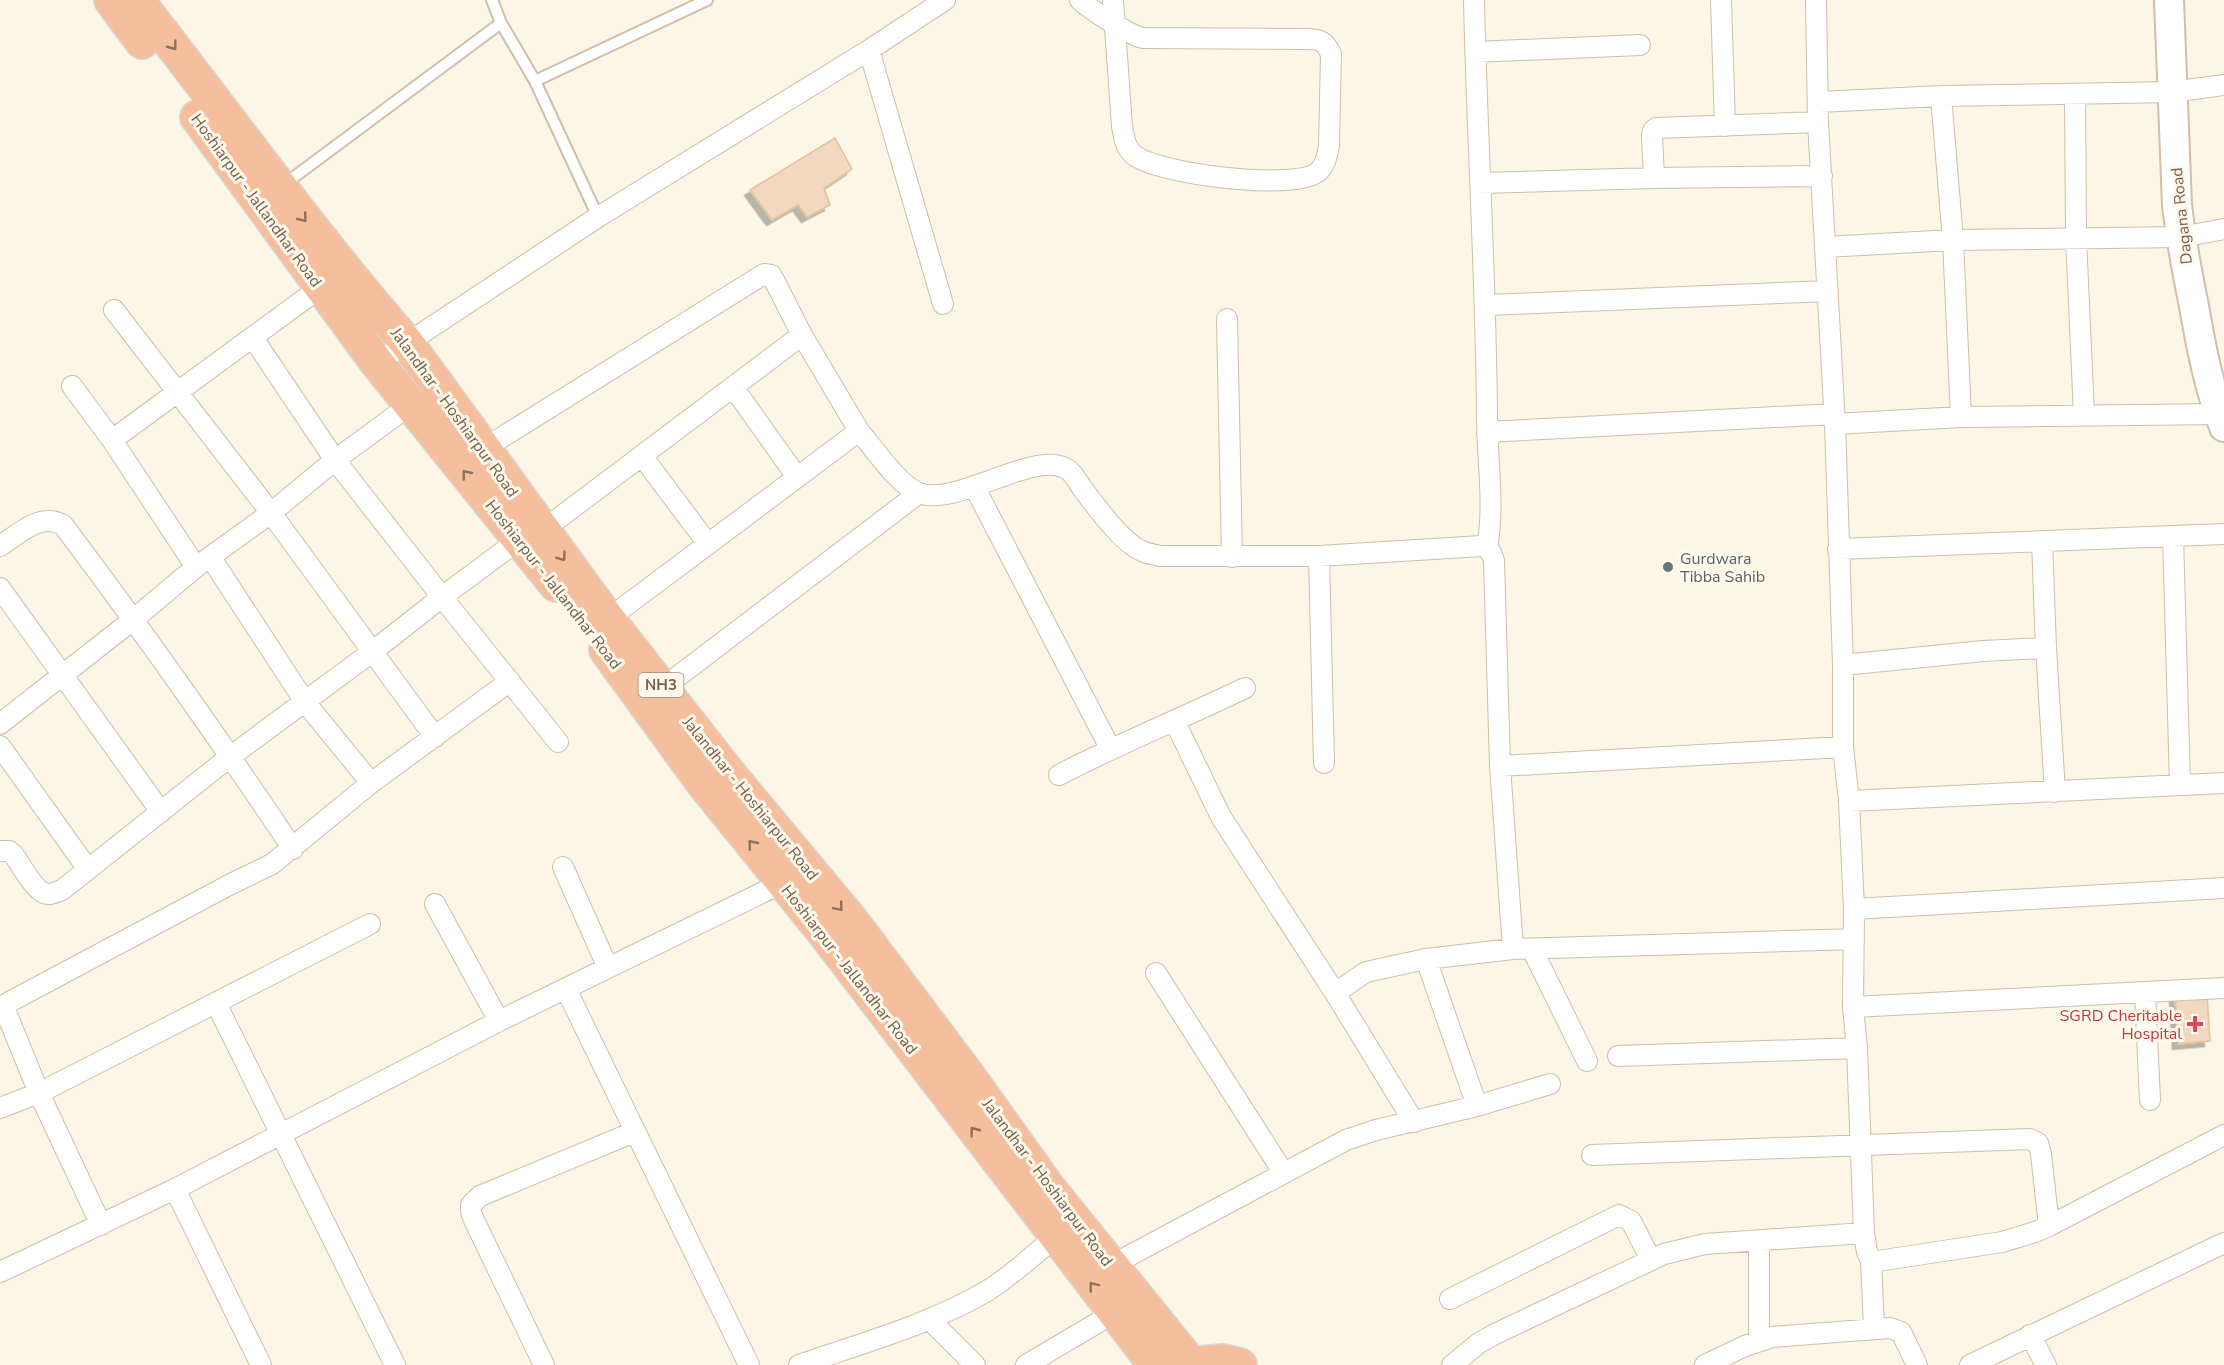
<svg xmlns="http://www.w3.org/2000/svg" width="2224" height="1365" font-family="'Nunito Sans',sans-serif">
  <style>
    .building { fill: #f1d8be; stroke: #e4c09e; stroke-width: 1.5; filter: url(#shadow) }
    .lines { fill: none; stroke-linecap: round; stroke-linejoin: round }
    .lane-casing { stroke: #cebeac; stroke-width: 14 }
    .street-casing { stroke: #cebeac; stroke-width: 22 }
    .secondary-casing { stroke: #d1bfa9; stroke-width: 32 }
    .highway-casing { stroke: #dbd5d0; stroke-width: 36 }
    .lane { stroke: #fff; stroke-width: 10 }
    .street { stroke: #fff; stroke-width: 20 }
    .secondary { stroke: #fff; stroke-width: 28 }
    .highway { stroke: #f5be9d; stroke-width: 33 }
    .oneway { stroke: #8f715b }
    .worship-dot { fill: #6b7280; stroke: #fff9ec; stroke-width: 2 }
    .health-dot { fill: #e0444e; stroke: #fff9ec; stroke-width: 2 }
    .labels { text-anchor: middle; stroke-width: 6; stroke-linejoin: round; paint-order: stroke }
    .shield { fill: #fff9ec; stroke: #9e8c7b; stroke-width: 1.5 }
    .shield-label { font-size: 15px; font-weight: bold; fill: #755e4b }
    .street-label { font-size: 16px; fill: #755e4b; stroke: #fff9ec }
    .worship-label { font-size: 16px; fill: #5b616d; stroke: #fff9ec; text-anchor: start }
    .health-label { font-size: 16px; fill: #be3a42; stroke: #fff9ec; text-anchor: end }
  </style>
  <defs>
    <filter id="shadow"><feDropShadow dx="-5.5" dy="5.5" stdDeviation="0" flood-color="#0004"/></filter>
  </defs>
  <rect width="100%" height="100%" fill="#fcf6e6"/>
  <!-- building -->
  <path class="building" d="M835 138 852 169 824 188 830 205 807 217 798 205 772 220 750 190Z
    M2207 993 2210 1041 2178 1044 2175 995Z"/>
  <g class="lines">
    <defs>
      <path id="lane" d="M492 0 501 23 535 81 598 217
        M535 81 707 0
        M282 186 501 23"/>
      <path id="street" d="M1080 0C1091 10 1129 35 1143 38L1306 39C1320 39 1325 41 1331 54L1329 145C1328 153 1326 164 1319 171 1298 192 1157 174 1134 155 1125 148 1124 137 1122 126L1113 0
        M1474 0C1477 139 1486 277 1487 416 1487 460 1495 504 1487 548
        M1721 0 1725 126
        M1816 0 1818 122 1835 424
        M869 50 943 304
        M1475 52 1640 45
        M2075 94 2076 238 2084 415
        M1941 96 1953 240 1961 417
        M1819 102 1941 96 2172 92 2224 85
        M1818 122 1656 128 1653 131 1652 136 1654 178 1822 176
        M1480 183 1654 178
        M1825 247 1953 240 2181 237 2224 229
        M1487 305 1828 291
        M114 310 271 513 435 737
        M1227 319 1232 557
        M253 338 335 460 442 597 558 742
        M377 363 598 217 869 50 945 0
        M72 386 112 440 196 567
        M733 387 797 477
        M1487 432 1834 414
        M112 440 321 287
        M483 449 764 274 771 275 775 282 802 335 859 431
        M642 456 708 544
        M974 486 1110 748
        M543 530 802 335
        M2173 536 2180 785
        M2042 541 2046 648 2055 792
        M0 546C19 534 40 512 63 525 143 631 219 739 293 849
        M1838 549 2224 534
        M1319 556 1324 763
        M211 558 305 702 371 783
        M0 588 161 812
        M608 619 859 431C874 448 898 485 919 493 956 507 1032 451 1065 468 1072 471 1078 482 1082 488 1096 506 1121 542 1142 551 1147 554 1154 554 1160 556H1319L1482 546C1490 549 1492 553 1494 561L1500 766
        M1843 665 1983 651 2046 648
        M656 693 919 493
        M1175 722 1221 817 1335 993 1414 1122
        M0 724 134 619 196 567 271 513 335 460 410 405
        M0 746 87 868
        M1059 775C1120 743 1183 718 1245 688
        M1849 801 2224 783
        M0 851H9L14 855C20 864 34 889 44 893 50 896 56 892 62 890L231 756 372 652 442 597 520 539
        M563 867 608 968
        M435 904 499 1021
        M1854 909 2224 888
        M1513 949 1854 939
        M1532 949 1587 1061
        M1156 973 1283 1172
        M566 989 749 1365
        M2145 992 2150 1100
        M1335 993 1366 972 1426 959
        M216 1003 395 1365
        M3 1005 39 1093 101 1225
        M0 1007 229 885 272 864 371 783 510 681
        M1853 1007 2224 988
        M1618 1056 1857 1048
        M1477 1106 1550 1084
        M0 1108 39 1093 370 924
        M1592 1155 2029 1139 2038 1143 2041 1154 2049 1226
        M175 1189 261 1365
        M1864 1233 1867 1252 1871 1260 1878 1261 2002 1242 2035 1232 2049 1226 2224 1135
        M1759 1241V1341
        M1871 1260 1874 1328
        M1110 1266 1346 1140 1376 1130 1477 1106 1426 959 1513 949 1500 766 1843 747V665L1835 424 1961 417 2219 414
        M0 1272 175 1189 499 1021 784 882
        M1450 1299 1619 1215 1631 1221 1651 1260
        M929 1319 975 1365
        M2030 1335 2046 1365
        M544 1365 474 1220 471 1212V1205L480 1196 634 1132
        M799 1365C862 1343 929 1325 987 1291 1011 1276 1033 1256 1055 1237
        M1026 1365 1114 1313
        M1452 1365 1479 1343 1495 1334 1664 1254 1705 1244 1864 1233 1857 1048 1853 1007 1854 909 1849 801 1843 747
        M1705 1365 1745 1346 1772 1337 1890 1328 1901 1332 1917 1365
        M1970 1365 2224 1243"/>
      <path id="secondary" d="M2169 0 2177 205C2181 239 2187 272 2194 306 2201 347 2209 388 2224 427"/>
      <path id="highway" d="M111 0 142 42
        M137 0C227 115 311 233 407 343L608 619 727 771 852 921 970 1078 1048 1187 1192 1365
        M197 117 377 363 556 585
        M606 650 702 782 825 934 1155 1365
        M1191 1364 1223 1361 1240 1365"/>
    </defs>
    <!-- lane casing -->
    <use href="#lane" class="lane-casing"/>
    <!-- street casing -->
    <use href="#street" class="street-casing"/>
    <!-- secondary casing -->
    <use href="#secondary" class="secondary-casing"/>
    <!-- highway casing -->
    <use href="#highway" class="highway-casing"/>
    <!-- lane -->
    <use href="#lane" class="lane"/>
    <!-- street -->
    <use href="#street" class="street"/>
    <!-- secondary -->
    <use href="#secondary" class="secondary"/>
    <!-- highway -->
    <use href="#highway" class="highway"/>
  </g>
  <!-- one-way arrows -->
  <defs><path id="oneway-chevron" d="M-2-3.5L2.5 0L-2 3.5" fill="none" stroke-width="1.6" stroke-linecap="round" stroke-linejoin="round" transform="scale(1.5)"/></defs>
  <g class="oneway">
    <use href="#oneway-chevron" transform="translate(173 46) rotate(53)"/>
    <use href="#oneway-chevron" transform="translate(303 218) rotate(51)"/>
    <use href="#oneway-chevron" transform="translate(466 474) rotate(-129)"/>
    <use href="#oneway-chevron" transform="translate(562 557) rotate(54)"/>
    <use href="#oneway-chevron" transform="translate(752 844) rotate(-129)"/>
    <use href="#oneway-chevron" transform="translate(839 907) rotate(50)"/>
    <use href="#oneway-chevron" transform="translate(974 1131) rotate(-127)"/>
    <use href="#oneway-chevron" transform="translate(1093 1286) rotate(-128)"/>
  </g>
  <!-- markers -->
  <circle class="worship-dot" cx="1668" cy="567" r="6"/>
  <path class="health-dot" d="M2192 1015h6v6h6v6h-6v6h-6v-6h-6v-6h6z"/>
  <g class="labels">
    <!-- shield labels -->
    <rect class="shield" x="638.5" y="673" width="45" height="24" rx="4.5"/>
    <g class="shield-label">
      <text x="661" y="690">NH3</text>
    </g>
    <!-- street labels -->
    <g class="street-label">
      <text transform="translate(257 200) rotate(54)" y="6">Hoshiarpur - Jallandhar Road</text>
      <text transform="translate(2181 216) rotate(-96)" y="6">Dagana Road</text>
      <text transform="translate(455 412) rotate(54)" y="6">Jalandhar - Hoshiarpur Road</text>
      <text transform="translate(554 584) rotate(52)" y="6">Hoshiarpur - Jallandhar Road</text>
      <text transform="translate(751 798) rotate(51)" y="6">Jalandhar - Hoshiarpur Road</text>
      <text transform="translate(850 969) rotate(52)" y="6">Hoshiarpur - Jallandhar Road</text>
      <text transform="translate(1048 1182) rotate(53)" y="6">Jalandhar - Hoshiarpur Road</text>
    </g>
    <!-- worship labels -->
    <g class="worship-label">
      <text x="1680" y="564">Gurdwara<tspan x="1680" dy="18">Tibba Sahib</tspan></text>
    </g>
    <!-- health labels -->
    <g class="health-label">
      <text x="2182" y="1021">SGRD Cheritable<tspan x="2182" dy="18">Hospital</tspan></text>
    </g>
  </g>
</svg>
